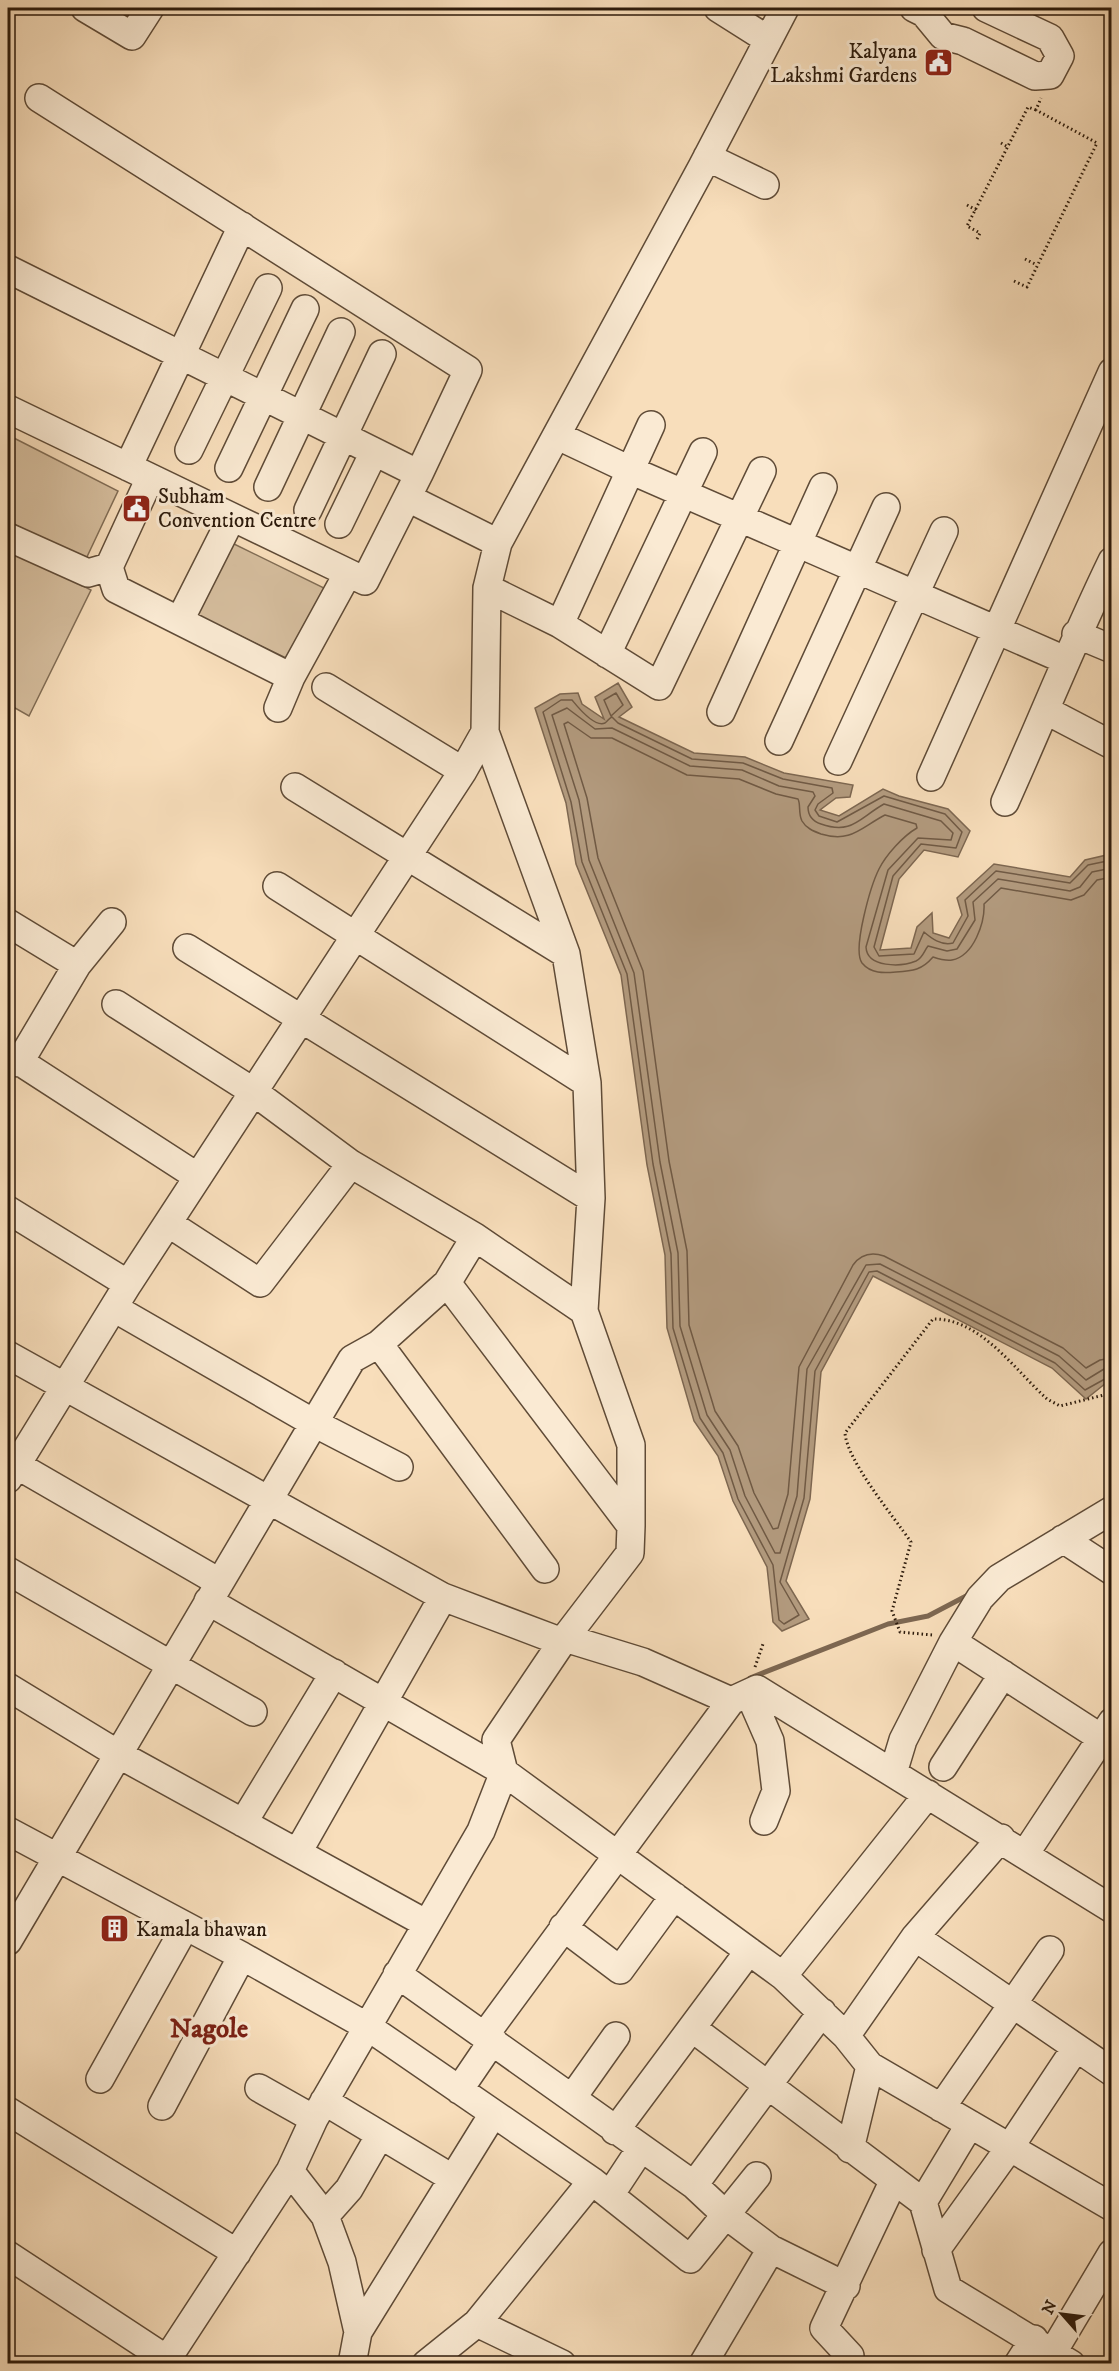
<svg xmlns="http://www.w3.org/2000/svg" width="1119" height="2371" font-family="'IM FELL DW Pica',serif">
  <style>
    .green { fill: #d5bd9d; stroke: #806c54; stroke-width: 1.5 }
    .water { fill: #b39b7f; stroke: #7d6751; stroke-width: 1.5 }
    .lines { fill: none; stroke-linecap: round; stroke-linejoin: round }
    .shore { stroke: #705a45; stroke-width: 1.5 }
    .stream { stroke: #7d6751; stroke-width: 5 }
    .minor-casing { stroke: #5f4b37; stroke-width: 30 }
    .path { stroke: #2c1a0b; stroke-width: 3; stroke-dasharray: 1.5 3; stroke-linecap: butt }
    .minor { stroke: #faead3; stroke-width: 27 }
    .labels { text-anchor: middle; stroke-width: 6; stroke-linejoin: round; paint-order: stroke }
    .poi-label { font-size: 21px; fill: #2c1a0b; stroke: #faead3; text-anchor: start }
    .district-label { font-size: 27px; font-weight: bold; fill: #7a1f14; stroke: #faead3 }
  </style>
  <rect width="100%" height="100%" fill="#f8debb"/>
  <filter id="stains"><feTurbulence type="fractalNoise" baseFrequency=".00333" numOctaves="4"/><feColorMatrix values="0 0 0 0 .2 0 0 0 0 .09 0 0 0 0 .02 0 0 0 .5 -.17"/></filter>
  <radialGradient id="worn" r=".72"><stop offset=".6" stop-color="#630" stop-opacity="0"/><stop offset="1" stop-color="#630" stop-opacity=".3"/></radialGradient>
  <!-- green -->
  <path class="green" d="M8 435 118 491 85 561 8 521Z
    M230 542 324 588 288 659 195 614Z
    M8 547 91 590 29 716 8 704Z"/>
  <!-- water -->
  <path class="water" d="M618 683 632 707 619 717 694 753 745 757 784 773 853 785 850 797 836 798 820 810 839 816 883 789 899 796 948 809 970 831 958 857 924 850 899 879 880 950 911 948 917 927 932 913 933 933 949 938 962 915 957 898 994 864 1070 877 1085 860 1111 854V1379L1086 1399 1052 1368 873 1276 821 1372 810 1499 786 1581 809 1619 782 1631 773 1622 767 1567 733 1501 718 1456 694 1421 667 1328 665 1255 647 1165 621 975 576 864 566 803 535 708 560 694 578 693 582 704 604 719 595 697Z"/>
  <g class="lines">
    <!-- shore -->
    <path class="shore" d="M616 693 623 705 611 716 604 700Z
      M1112 860 1088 865 1070 883 996 871 965 900 968 916 953 943C941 946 931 938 924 932L914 954 879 956 874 947 893 876 921 844 956 848 962 832 945 814 884 796 837 822 819 816 815 810 818 804 833 793 832 788 783 779 743 763 692 759 618 723 612 717C609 718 608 721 605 723 594 728 577 706 572 700H561L543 712 571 802 582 862 627 974 653 1164 671 1254 673 1328 700 1418 723 1453 738 1499 773 1565 779 1620 784 1624 799 1615 780 1582 804 1498 815 1371 869 1272 877 1271 1055 1363 1085 1390 1112 1375
      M1112 868 1092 872 1080 887 1070 891 998 879 973 902 975 920 957 949 947 951 928 946C924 951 923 958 916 961 901 967 867 968 866 947L888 870 918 838 951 840 953 833 941 821 884 804C859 818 852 835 821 824 812 821 808 816 808 807L815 796 813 792 779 786 742 770 690 766 612 728 595 729 567 708 552 715 579 800 589 860 634 973 660 1162 678 1253 680 1326 707 1415 730 1450 745 1496 775 1553H780L797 1496 807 1369 866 1265 880 1264 1059 1356 1086 1380 1104 1369 1112 1367
      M1112 877 1097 880 1084 895 1071 900 1001 888 984 904C985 922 974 956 952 960 946 961 939 959 933 957 922 970 913 971 896 972 884 973 871 974 862 963 852 949 871 885 879 869 886 855 903 836 917 828L916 824 885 815C860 828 851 843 821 834 813 831 806 828 802 821 798 813 801 805 798 799L776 794 739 779 687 775 612 738H591L568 722 564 724 587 798 598 858 643 971 669 1161 687 1251 689 1325 715 1411 738 1446 754 1493 773 1529 778 1528 788 1494 799 1367 853 1265C861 1254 872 1252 884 1256L1063 1348 1086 1368 1100 1360 1112 1358"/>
    <!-- stream -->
    <path class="stream" d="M750 1678 888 1624 928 1616 970 1594"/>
    <defs>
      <path id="minor" d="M85 8 132 36 150 8
        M718 8 767 39
        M914 8 924 13 943 36 963 41 1035 76 1050 75 1060 56 1050 38 986 8
        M39 98 468 370 419 474
        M707 157 765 185
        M8 269 419 474 365 581 8 409
        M558 436 630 470 1065 660
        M189 450 268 288
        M128 467 242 226
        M229 468 305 309
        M150 478 109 567 116 589 291 677
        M268 487 341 332
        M408 498 498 543
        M308 510 382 354
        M339 524 374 452
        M8 537 88 573 109 567
        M487 588 560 624 659 686 762 471
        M180 620 232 517
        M560 624 651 425
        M1076 634 1112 649
        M607 654 703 452
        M326 687 463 771
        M278 708 291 677 348 573
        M1047 711 1112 745
        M721 712 823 487
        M779 741 886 507
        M838 761 944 531
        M931 777 1112 372
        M295 787 566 954
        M1005 802C1041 722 1073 641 1112 561
        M277 886 587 1083
        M8 923 77 965
        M187 948 591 1198
        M116 1004 254 1092 351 1164 475 1237 584 1311
        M8 1054 198 1177
        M19 1063 77 965 112 922
        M8 1210 128 1284
        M168 1223 260 1283 351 1164
        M447 1283 631 1526
        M114 1308 312 1422 399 1467
        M379 1344 545 1569
        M8 1355 443 1597 562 1642
        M8 1460 219 1582
        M8 1479 128 1284 463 771 485 732
        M1063 1539 1112 1571
        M8 1571 253 1712
        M208 1601 504 1772 783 1976 846 2036 870 2066 850 2149
        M565 1638 643 1662 731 1701
        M953 1642 1112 1745
        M8 1687 118 1754 427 1924
        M749 1693 770 1741 776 1791 764 1821
        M943 1767 1003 1674
        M893 1773 903 1740 953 1642 980 1598 999 1578 1112 1510
        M243 1823 334 1673
        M8 1831 242 1956 368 2027 592 2181 690 2259 757 2176
        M298 1852 443 1597
        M1025 1854 1112 1722
        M563 1927 620 1970 674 1896
        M915 1937 1112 2072
        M8 1941 352 1359 379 1344 447 1283 475 1237
        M397 1974 694 2185 727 2216 771 2249 846 2286
        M783 1976 928 1794
        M692 2028 923 2202 948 2289 1071 2364
        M485 2035 731 1701 757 1689 1112 1909
        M846 2036 915 1937 1001 1838
        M870 2066 1112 2207
        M100 2079 185 1927
        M259 2088 314 2119
        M459 2090 493 2040
        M572 2098 616 2036
        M324 2101 452 2178
        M162 2106 242 1956
        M941 2108 1050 1950
        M8 2111 237 2253
        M615 2131 749 1951
        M290 2171 325 2216 342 2262 358 2332 352 2364
        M694 2185 822 2012
        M610 2195 641 2148
        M923 2202 970 2124
        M325 2216 349 2189 380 2135
        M936 2250 1010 2147 1075 2049
        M8 2255 174 2364
        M477 2323 592 2181
        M358 2332 493 2114
        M1053 2352 1112 2253
        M164 2364 290 2171 314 2119 481 1831 504 1772 496 1740 562 1642 630 1553 631 1526V1445L584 1311 591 1198 587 1083 566 954 485 732 487 588 498 543 702 167 785 8
        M426 2364 477 2323 562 2364
        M703 2364 771 2249
        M850 2364V2356L824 2328 894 2180
        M1018 2364 1034 2339"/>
    </defs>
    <!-- minor casing -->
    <use href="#minor" class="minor-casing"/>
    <!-- path -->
    <path class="path" d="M1001 143 1008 147
      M967 205 976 210
      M977 239 980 233 967 226 1028 107 1036 110
      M1025 259 1037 265
      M1014 281 1027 287 1097 143 1036 110 1041 98
      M932 1635 900 1632 892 1611 911 1542C894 1517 847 1461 845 1433L933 1319C980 1318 1015 1370 1047 1399L1060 1406 1112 1393
      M755 1667 763 1644"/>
    <!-- minor -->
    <use href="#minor" class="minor"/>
  </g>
  <!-- icons -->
  <defs>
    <symbol id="civic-square" viewBox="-11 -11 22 22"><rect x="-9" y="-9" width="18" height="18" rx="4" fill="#8f2418" stroke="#faead3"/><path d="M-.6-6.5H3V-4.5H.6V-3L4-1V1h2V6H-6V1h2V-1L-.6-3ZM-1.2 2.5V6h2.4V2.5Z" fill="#fff"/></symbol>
    <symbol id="building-square" viewBox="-11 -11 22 22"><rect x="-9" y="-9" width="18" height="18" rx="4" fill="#8f2418" stroke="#faead3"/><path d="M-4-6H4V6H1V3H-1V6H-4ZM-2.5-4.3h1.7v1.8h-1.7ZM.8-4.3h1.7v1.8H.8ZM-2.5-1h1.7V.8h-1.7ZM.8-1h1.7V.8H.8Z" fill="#fff"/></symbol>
  </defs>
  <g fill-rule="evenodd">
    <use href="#civic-square" x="922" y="46" width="33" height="33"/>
    <use href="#civic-square" x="120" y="492" width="33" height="33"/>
    <use href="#building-square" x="98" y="1912" width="33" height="33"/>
  </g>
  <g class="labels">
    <!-- poi labels -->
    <g class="poi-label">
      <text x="917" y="58" text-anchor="end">Kalyana<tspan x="917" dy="24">Lakshmi Gardens</tspan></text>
      <text x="158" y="503">Subham<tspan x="158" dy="24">Convention Centre</tspan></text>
      <text x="136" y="1936">Kamala bhawan</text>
    </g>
    <!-- district labels -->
    <g class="district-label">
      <text x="209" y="2037">Nagole</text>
    </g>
  </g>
  <!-- margin -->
  <rect width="1119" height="2371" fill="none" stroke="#f8debb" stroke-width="30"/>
  <rect x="9" y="9" width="1101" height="2353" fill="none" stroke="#2c1a0b" stroke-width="3"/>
  <rect x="15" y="15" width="1089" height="2341" fill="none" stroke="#2c1a0b" stroke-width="1.5"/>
  <!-- north arrow -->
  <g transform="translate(1062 2314) rotate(298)" stroke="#faead3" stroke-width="4.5" paint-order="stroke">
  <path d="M0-4.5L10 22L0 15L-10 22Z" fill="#2c1a0b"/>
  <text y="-9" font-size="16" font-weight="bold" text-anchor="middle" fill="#2c1a0b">N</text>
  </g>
  <rect width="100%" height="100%" filter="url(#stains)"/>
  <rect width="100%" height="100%" fill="url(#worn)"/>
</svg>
